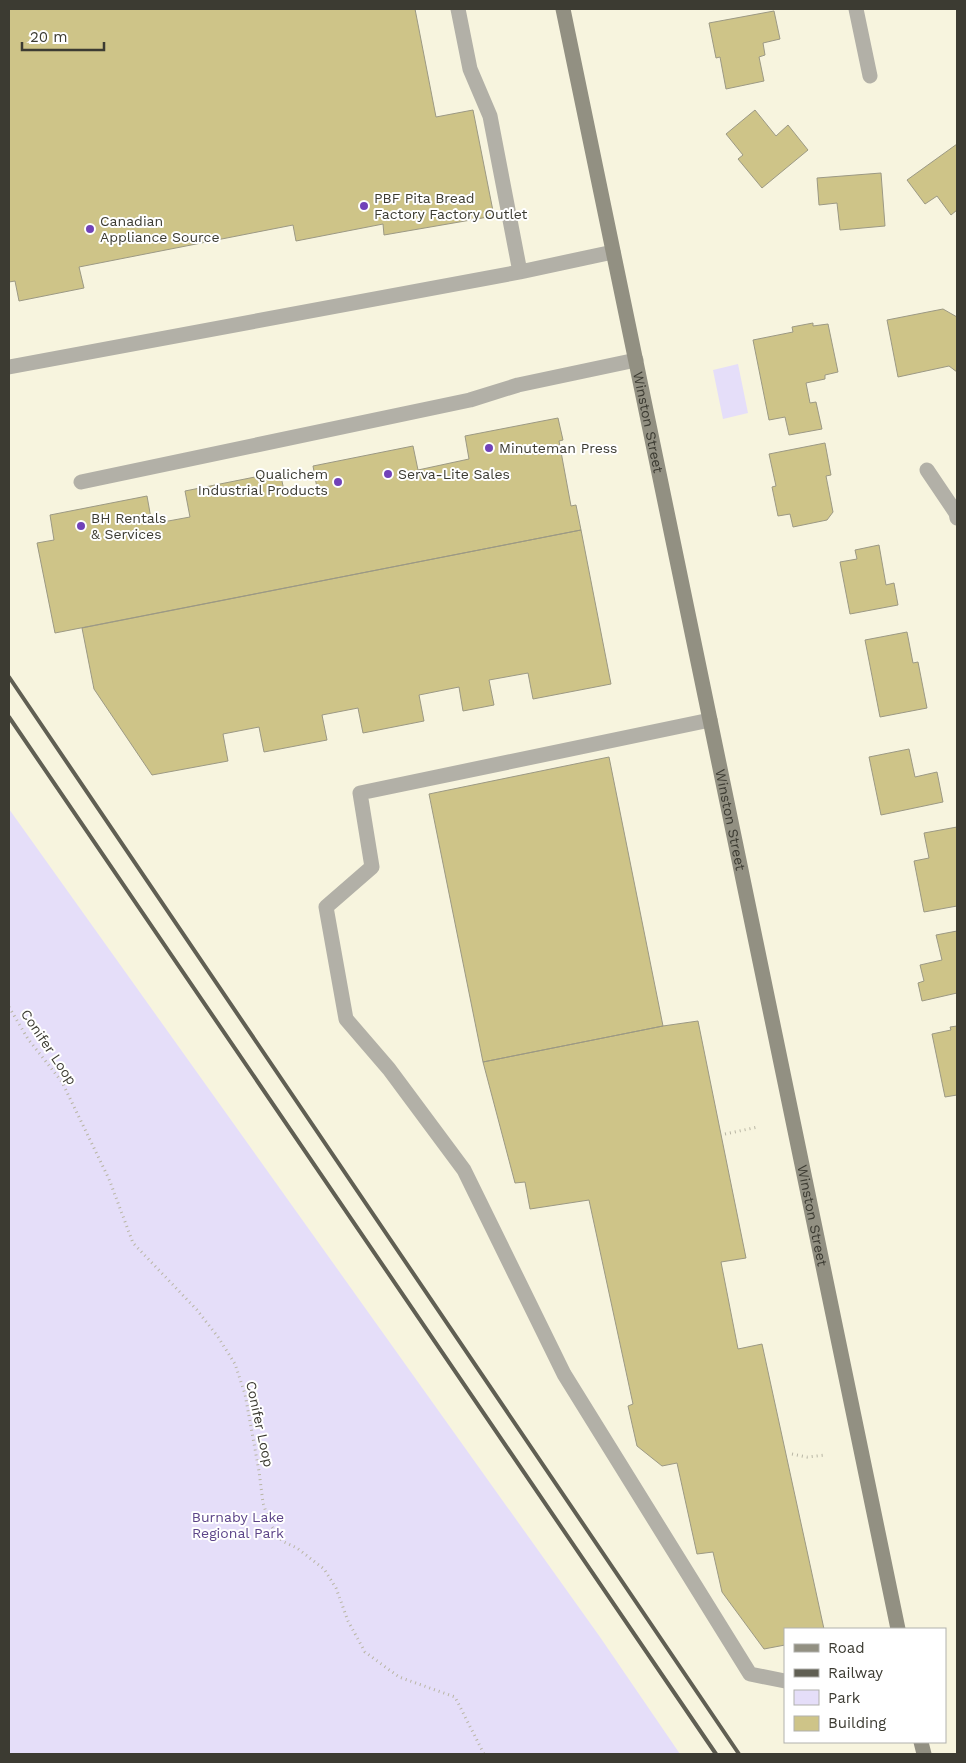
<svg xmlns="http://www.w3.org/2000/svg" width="966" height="1763" font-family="'Work Sans',sans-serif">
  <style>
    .green { fill: #e5def9 }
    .building { fill: #cec488; stroke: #9c9984 }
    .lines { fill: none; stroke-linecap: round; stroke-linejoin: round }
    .path { stroke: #b9b6a5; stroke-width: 3; stroke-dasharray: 1 4; stroke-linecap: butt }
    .lane { stroke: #b2b0a7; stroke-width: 15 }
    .street { stroke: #b2b0a7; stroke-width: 15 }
    .secondary { stroke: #929082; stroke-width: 15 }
    .rail { stroke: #605f53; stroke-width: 4 }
    .poi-dot { fill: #7142b9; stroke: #fff; stroke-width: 2 }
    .labels { text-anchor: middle; stroke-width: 4; stroke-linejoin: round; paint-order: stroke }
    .poi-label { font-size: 14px; fill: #3c3b32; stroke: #fff; text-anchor: start }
    .street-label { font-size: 14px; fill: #3c3b32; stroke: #fff }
    .park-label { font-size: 14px; fill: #5c4488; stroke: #fff }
  </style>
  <rect width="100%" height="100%" fill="#f7f4de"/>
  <!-- green -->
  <path class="green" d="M738 364 748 413 723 419 713 370Z
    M9 809 600 1637 680 1754H9Z"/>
  <!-- building -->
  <path class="building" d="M9 9H415L436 117 473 110 494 216 384 235 383 224 378 225 296 241 293 225 79 267 84 288 19 301 15 281 9 282Z
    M774 11 780 39 763 43 765 55 759 57 764 81 726 89 720 57 716 58 709 23Z
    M755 110 776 136 788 125 808 150 762 188 738 159 743 155 726 134Z
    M957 144V210L951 215 937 196 925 204 907 180Z
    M881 173 885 226 840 230 837 203 819 205 817 178Z
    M943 309 957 317V372L949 366 898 377 887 320Z
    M813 323V326L828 324 838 372 825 375V379L806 383 810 403 816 402 822 429 789 435 785 417 769 420 753 340 793 332 792 327Z
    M558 418 563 440 559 441 571 506 576 505 581 530 55 633 37 543 54 540 50 515 147 496 152 524 190 517 185 491 280 472 285 495 317 488 313 466 413 446 418 470 469 459 465 436Z
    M825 443 831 475 826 476 833 512 827 520 793 527 790 514 778 516 772 487 776 486 769 454Z
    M581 530 611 684 533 699 528 673 489 680 494 705 463 711 459 687 419 695 424 721 363 733 358 708 322 715 327 740 264 752 259 727 223 734 228 761 152 775 94 689 82 628Z
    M879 545 886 585 894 583 898 605 850 614 840 562 857 559 855 550Z
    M907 632 913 663 918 662 927 708 880 717 865 640Z
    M909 749 915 777 937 772 943 802 881 815 869 757Z
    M609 757 663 1026 483 1062 429 794Z
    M957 827V906L924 912 914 861 929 858 924 833Z
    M957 931V993L922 1001 918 983 924 981 920 965 942 960 936 935Z
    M698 1021 746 1258 721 1262 738 1349 762 1344 824 1629H785V1645L764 1649 722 1592 713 1552 697 1554 677 1463 662 1466 637 1446 628 1406 633 1404 589 1200 530 1209 525 1182 515 1183 483 1062 663 1026Z
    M957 1026V1095L945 1097 932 1034 951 1030 950 1027Z"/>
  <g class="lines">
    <!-- path -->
    <path class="path" d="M9 1007 28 1039 62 1082 109 1179 133 1243 197 1310 218 1337 235 1364 245 1394 259 1471 263 1503 270 1524 282 1541 297 1548 324 1569 336 1588 348 1621 365 1652 399 1677 455 1697 484 1754
      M725 1134 758 1127
      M792 1454 807 1457 826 1455"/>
    <!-- lane -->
    <path class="lane" d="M458 9 470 69 490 116 520 272
      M9 367 520 272 613 252
      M81 482 470 400 518 385 636 360
      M710 720 360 793 372 867 326 907 346 1019 389 1069 464 1170 564 1374 750 1674 785 1681"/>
    <!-- street -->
    <path class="street" d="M856 9 870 76
      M927 470 956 513 957 518"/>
    <!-- secondary -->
    <g class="secondary">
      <path id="s1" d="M563 9 898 1629"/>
      <path d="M921 1742 924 1754"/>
    </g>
    <!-- rail -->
    <path class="rail" d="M9 677 739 1754
      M9 717 716 1754"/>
  </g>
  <!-- markers -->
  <g class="poi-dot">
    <circle cx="364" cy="206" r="5"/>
    <circle cx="90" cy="229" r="5"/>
    <circle cx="489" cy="448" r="5"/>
    <circle cx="388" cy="474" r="5"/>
    <circle cx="338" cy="482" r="5"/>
    <circle cx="81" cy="526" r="5"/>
  </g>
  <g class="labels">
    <!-- poi labels -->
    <g class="poi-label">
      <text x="374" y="203">PBF Pita Bread<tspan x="374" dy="16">Factory Factory Outlet</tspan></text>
      <text x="100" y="226">Canadian<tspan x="100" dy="16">Appliance Source</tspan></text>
      <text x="499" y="453">Minuteman Press</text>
      <text x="328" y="479" text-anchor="end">Qualichem<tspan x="328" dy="16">Industrial Products</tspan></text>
      <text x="398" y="479">Serva-Lite Sales</text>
      <text x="91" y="523">BH Rentals<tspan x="91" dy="16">&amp; Services</tspan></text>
    </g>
    <!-- street labels -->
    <g class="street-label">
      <text dy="5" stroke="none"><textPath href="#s1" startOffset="422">Winston Street</textPath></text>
      <text dy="5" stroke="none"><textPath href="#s1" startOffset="828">Winston Street</textPath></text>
      <text transform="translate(49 1047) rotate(56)" y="5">Conifer Loop</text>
      <text dy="5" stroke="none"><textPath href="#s1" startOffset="1232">Winston Street</textPath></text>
      <text transform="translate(260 1424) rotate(78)" y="5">Conifer Loop</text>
    </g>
    <!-- park labels -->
    <g class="park-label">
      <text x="238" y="1522">Burnaby Lake<tspan x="238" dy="16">Regional Park</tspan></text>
    </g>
  </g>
  <!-- border -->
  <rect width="966" height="1763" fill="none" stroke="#3c3b32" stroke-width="20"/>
  <!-- legend -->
  <rect x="784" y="1628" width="162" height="115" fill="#ffffff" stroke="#b1b1ad"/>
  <rect x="794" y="1644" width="25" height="8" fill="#929082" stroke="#b1b1ad"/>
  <text x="828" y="1653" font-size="15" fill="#3c3b32">Road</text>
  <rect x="794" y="1669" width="25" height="8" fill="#605f53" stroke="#b1b1ad"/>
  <text x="828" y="1678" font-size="15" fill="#3c3b32">Railway</text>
  <rect x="794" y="1690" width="25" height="15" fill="#e5def9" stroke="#b1b1ad"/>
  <text x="828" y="1703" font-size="15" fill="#3c3b32">Park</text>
  <rect x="794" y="1716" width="25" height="15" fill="#cec488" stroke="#b1b1ad"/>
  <text x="828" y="1728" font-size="15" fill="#3c3b32">Building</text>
  <!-- scale -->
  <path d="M22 42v8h82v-8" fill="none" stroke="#3c3b32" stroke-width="2.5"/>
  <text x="30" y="42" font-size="15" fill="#3c3b32" stroke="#ffffff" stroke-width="4" paint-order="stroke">20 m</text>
</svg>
